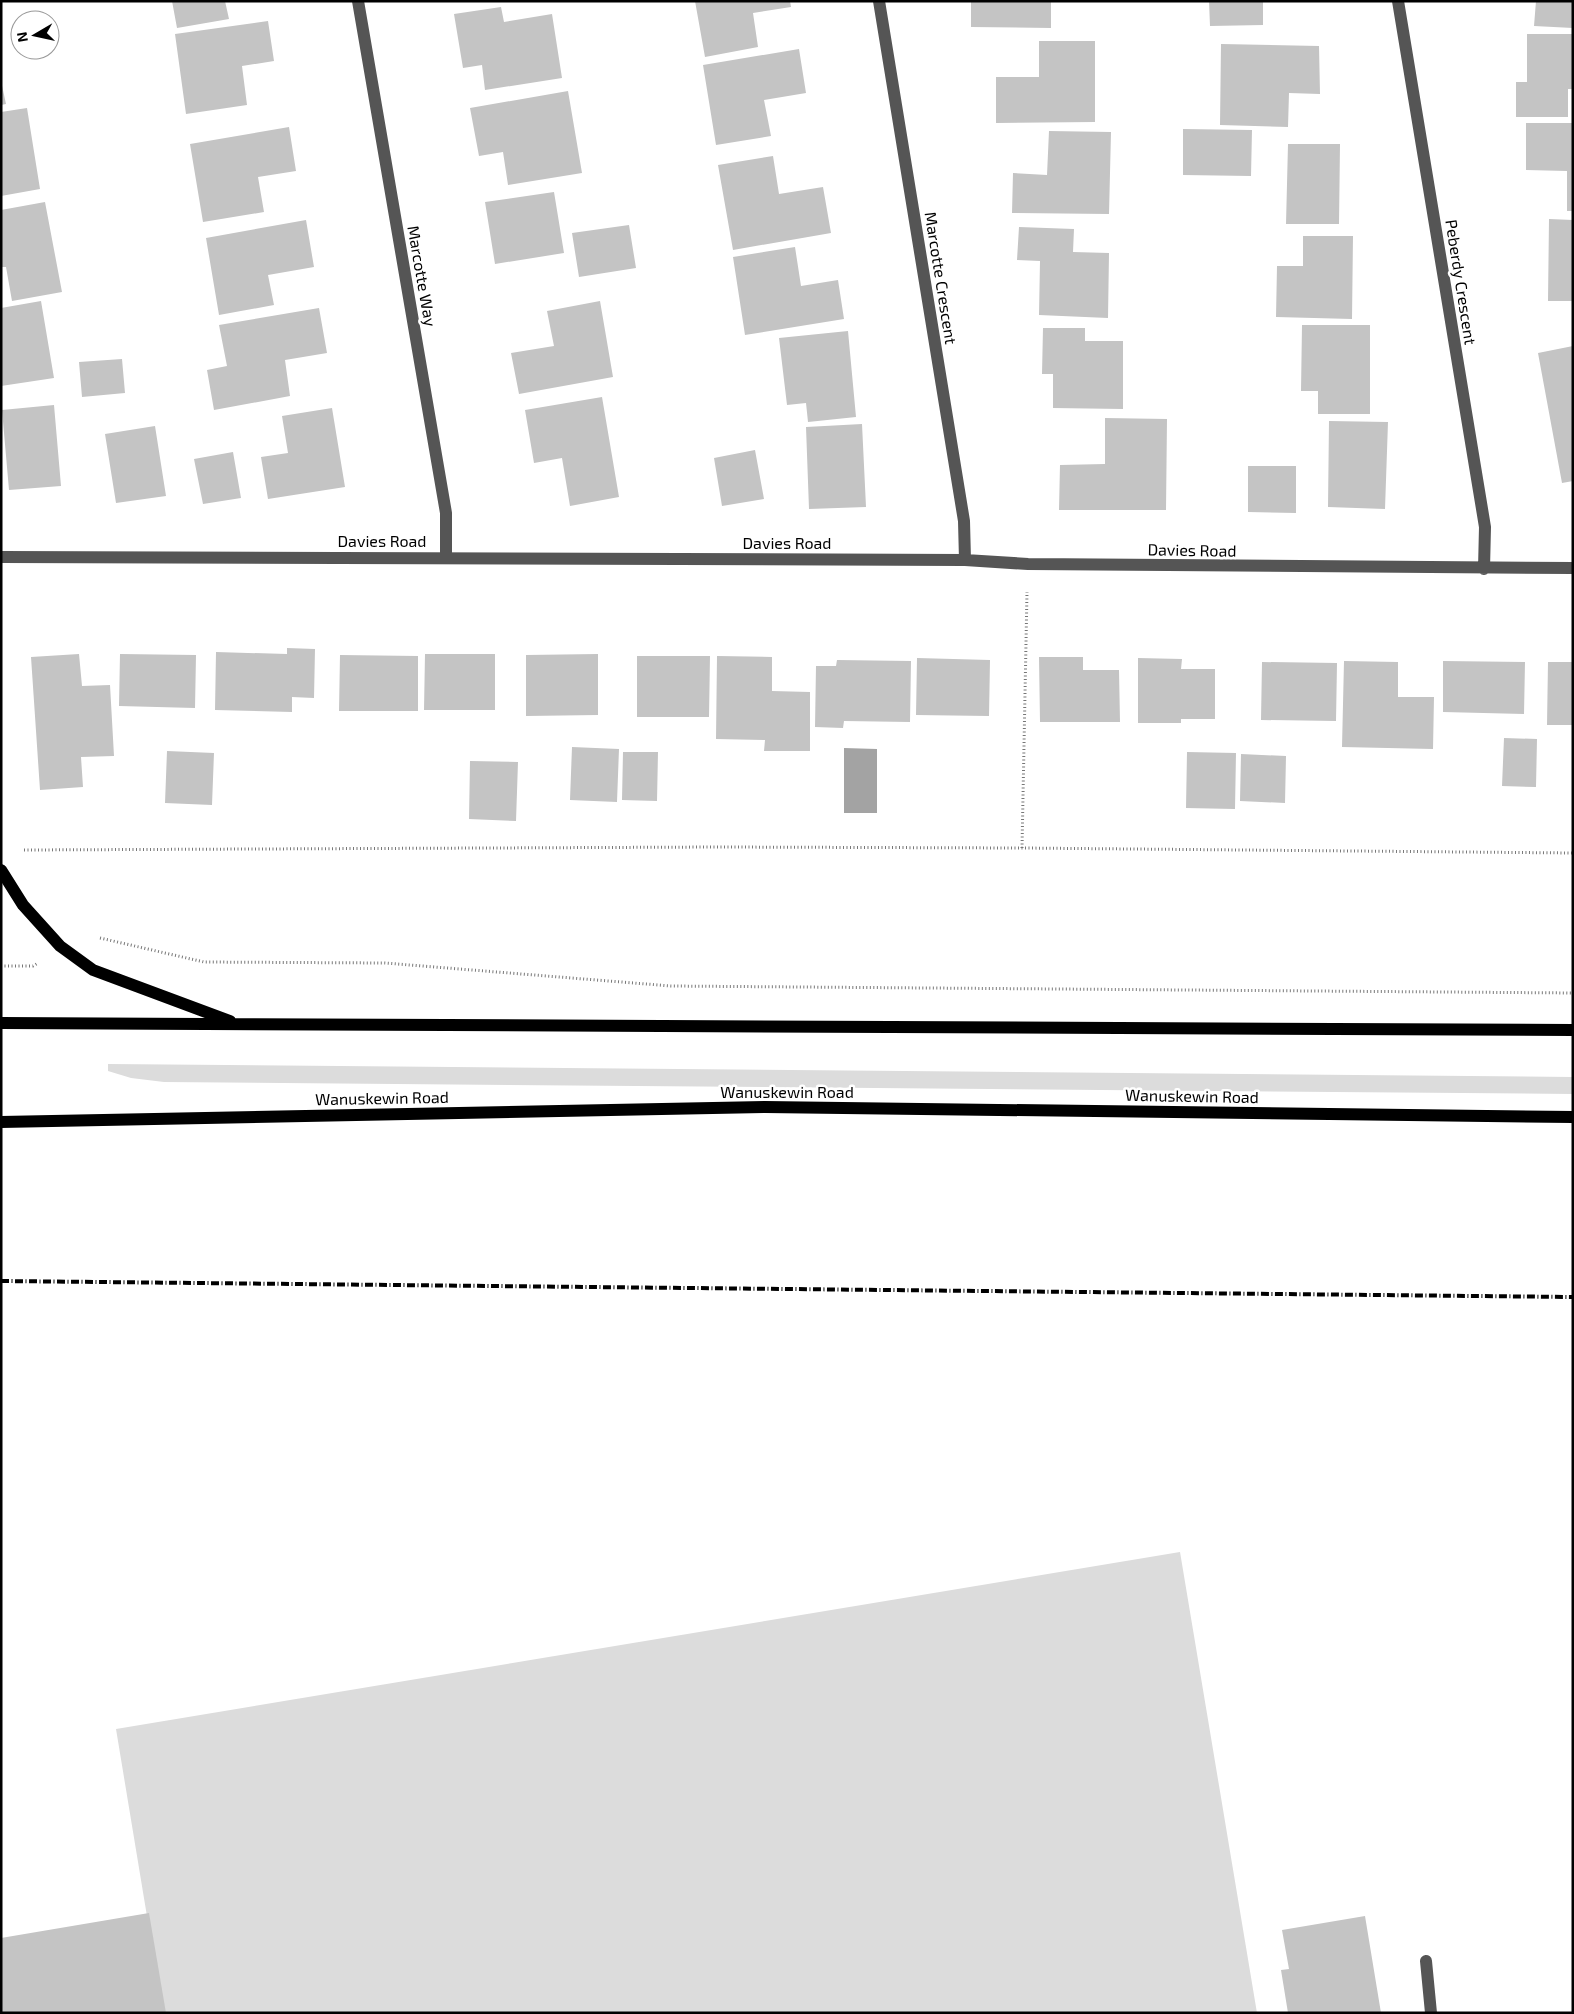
<svg xmlns="http://www.w3.org/2000/svg" width="1574" height="2014" font-family="'Exo 2',sans-serif">
  <style>
    .green { fill: #dcdcdc }
    .water { fill: #a3a3a3 }
    .building { fill: #c4c4c4 }
    .lines { fill: none; stroke-linecap: round; stroke-linejoin: round }
    .path { stroke: #777; stroke-width: 3; stroke-dasharray: 1 2.5; stroke-linecap: butt }
    .minor { stroke: #555; stroke-width: 12 }
    .major { stroke: #000; stroke-width: 12 }
    .rail { stroke: #000; stroke-width: 4; stroke-dasharray: 8 2.5 1 2.5; stroke-linecap: butt }
    .labels { text-anchor: middle; stroke-width: 5; stroke-linejoin: round; paint-order: stroke }
    .street-label { font-size: 16px; fill: #000; stroke: #fff }
  </style>
  <rect width="100%" height="100%" fill="#fff"/>
  <!-- green -->
  <path class="green" d="M108 1064 1573 1077V1094L164 1082 131 1078 108 1071Z
    M1180 1552 1257 2013H163L116 1729Z"/>
  <!-- water -->
  <path class="water" d="M844 748 877 749V813H844Z"/>
  <!-- building -->
  <path class="building" d="M172 1H225L229 19 177 28Z
    M695 1H790L791 7 753 13 758 47 705 57Z
    M971 1H1051V28L971 27Z
    M1209 1H1263V25L1210 26Z
    M1536 1H1573V28L1534 26Z
    M501 7 504 22 552 14 562 78 485 90 482 65 463 68 454 14Z
    M268 21 274 61 242 66 247 105 186 114 175 34Z
    M1527 34H1573V89H1568V117H1516V82H1527Z
    M1039 41H1095V122L996 123V77H1039Z
    M1221 44 1319 46 1320 94 1289 93 1288 127 1220 125Z
    M799 49 806 93 764 100 771 136 716 145 703 65Z
    M1 81 6 104 1 105Z
    M568 91 582 173 508 185 503 152 479 156 470 108Z
    M27 108 40 189 1 196V112Z
    M1526 123H1573V211H1567V171L1526 170Z
    M289 127 296 171 258 177 264 212 203 222 190 144Z
    M1183 129 1252 130 1251 176 1183 175Z
    M1049 131 1111 132 1109 214 1012 213 1013 173 1047 175Z
    M1288 144H1340L1339 224H1286Z
    M773 156 779 194 823 187 831 233 733 250 718 165Z
    M554 192 564 253 495 264 485 202Z
    M45 202 62 292 12 301 6 267H1V210Z
    M1549 219 1573 220V301H1548Z
    M306 220 314 267 268 275 274 305 219 315 206 238Z
    M629 225 636 268 579 277 572 233Z
    M1019 227 1074 229 1073 252 1109 253 1108 318 1039 315 1040 261 1017 260Z
    M1303 236H1353L1352 319 1276 317 1277 266H1303Z
    M795 247 801 286 838 280 844 319 745 335 733 257Z
    M41 301 54 378 1 386V308Z
    M600 301 613 377 519 394 511 353 554 346 547 311Z
    M319 308 327 353 285 360 290 396 214 410 207 370 227 366 219 325Z
    M1302 325H1370V414H1318V391H1301Z
    M1043 328H1085V341H1123V409L1053 408V374H1042Z
    M848 331 856 417 808 422 806 403 787 405 779 338Z
    M1573 346V481L1562 483 1538 353Z
    M122 359 125 393 82 397 79 362Z
    M602 397 619 497 570 506 562 458 534 463 525 410Z
    M54 405 61 486 9 490 2 410Z
    M332 408 345 487 268 499 261 457 288 453 282 416Z
    M1105 418 1167 419 1166 510H1059L1060 465 1105 464Z
    M1329 421 1388 422 1385 509 1328 507Z
    M862 424 866 507 809 509 806 427Z
    M155 426 166 496 116 503 105 434Z
    M755 450 764 499 722 506 714 458Z
    M233 452 241 498 203 504 194 459Z
    M1248 466H1296V513L1248 512Z
    M287 648 315 649 314 698 292 697V712L215 710 216 652 287 654Z
    M79 654 82 686 110 685 114 756 81 757 83 787 40 790 31 657Z
    M120 654 196 655 195 708 119 706Z
    M425 654H495V710H424Z
    M598 654V715L526 716V655Z
    M340 655 418 656V711H339Z
    M637 656H710L709 717H637Z
    M717 656 772 657V691L810 692V751H764L765 740 716 739Z
    M1039 657H1083V670H1119L1120 722H1040Z
    M917 658 990 660 989 716 916 715Z
    M1138 658 1182 659 1181 669H1215V719H1181V723H1138Z
    M837 660 911 661 910 722 844 721 843 728 815 727 816 666H836Z
    M1344 661 1398 662V697H1434L1433 749 1342 747Z
    M1443 661 1525 662 1524 714 1443 712Z
    M1262 662 1337 663 1336 721 1261 720Z
    M1548 662H1573V725H1547Z
    M1504 738 1537 739 1536 787 1502 786Z
    M572 747 619 749 617 802 570 800Z
    M167 751 214 753 212 805 165 803Z
    M623 752H658L657 801 622 800Z
    M1187 752 1236 753 1235 809 1186 808Z
    M1241 754 1286 756 1285 803 1240 801Z
    M470 761 518 762 516 821 469 819Z
    M149 1913 166 2013H1V1938Z
    M1365 1916 1381 2013H1288L1281 1970 1289 1969 1282 1930Z"/>
  <g class="lines">
    <!-- path -->
    <path class="path" d="M1022 848 1027 592
      M24 850 718 847 1022 848 1573 853
      M100 938 204 962 385 963 671 986 1573 993
      M1 966H33L38 963"/>
    <!-- minor -->
    <path class="minor" d="M358 1 446 513V558
      M879 1 964 521 965 560
      M1398 1 1485 527 1484 569
      M1 557 965 560 1028 564 1573 568
      M1426 1961 1431 2013"/>
    <!-- major -->
    <path class="major" d="M1 870 23 905 60 946 93 970 230 1021
      M1 1023 1573 1030
      M1 1122 765 1107 1573 1117"/>
    <!-- rail -->
    <path class="rail" d="M1 1281 1573 1297"/>
  </g>
  <g class="labels">
    <!-- street labels -->
    <g class="street-label">
      <text transform="translate(422 276) rotate(80)" y="6">Marcotte Way</text>
      <text transform="translate(941 278) rotate(81)" y="6">Marcotte Crescent</text>
      <text transform="translate(1461 282) rotate(81)" y="6">Peberdy Crescent</text>
      <text x="382" y="547">Davies Road</text>
      <text x="787" y="549">Davies Road</text>
      <text transform="translate(1192 550) rotate(1)" y="6">Davies Road</text>
      <text x="787" y="1098">Wanuskewin Road</text>
      <text transform="translate(1192 1096) rotate(1)" y="6">Wanuskewin Road</text>
      <text transform="translate(382 1098) rotate(-1)" y="6">Wanuskewin Road</text>
    </g>
  </g>
  <!-- border -->
  <rect width="1574" height="2014" fill="none" stroke="#000000" stroke-width="5"/>
  <!-- north arrow -->
  <g transform="translate(35 35) rotate(261)"><circle r="24" fill="#ffffff" stroke="#999999"/>
  <path d="M0-4L9 19L0 12L-9 19Z" fill="#000000"/>
  <text y="-8" font-size="14" font-weight="bold" text-anchor="middle" fill="#000000">N</text>
  </g>
</svg>
